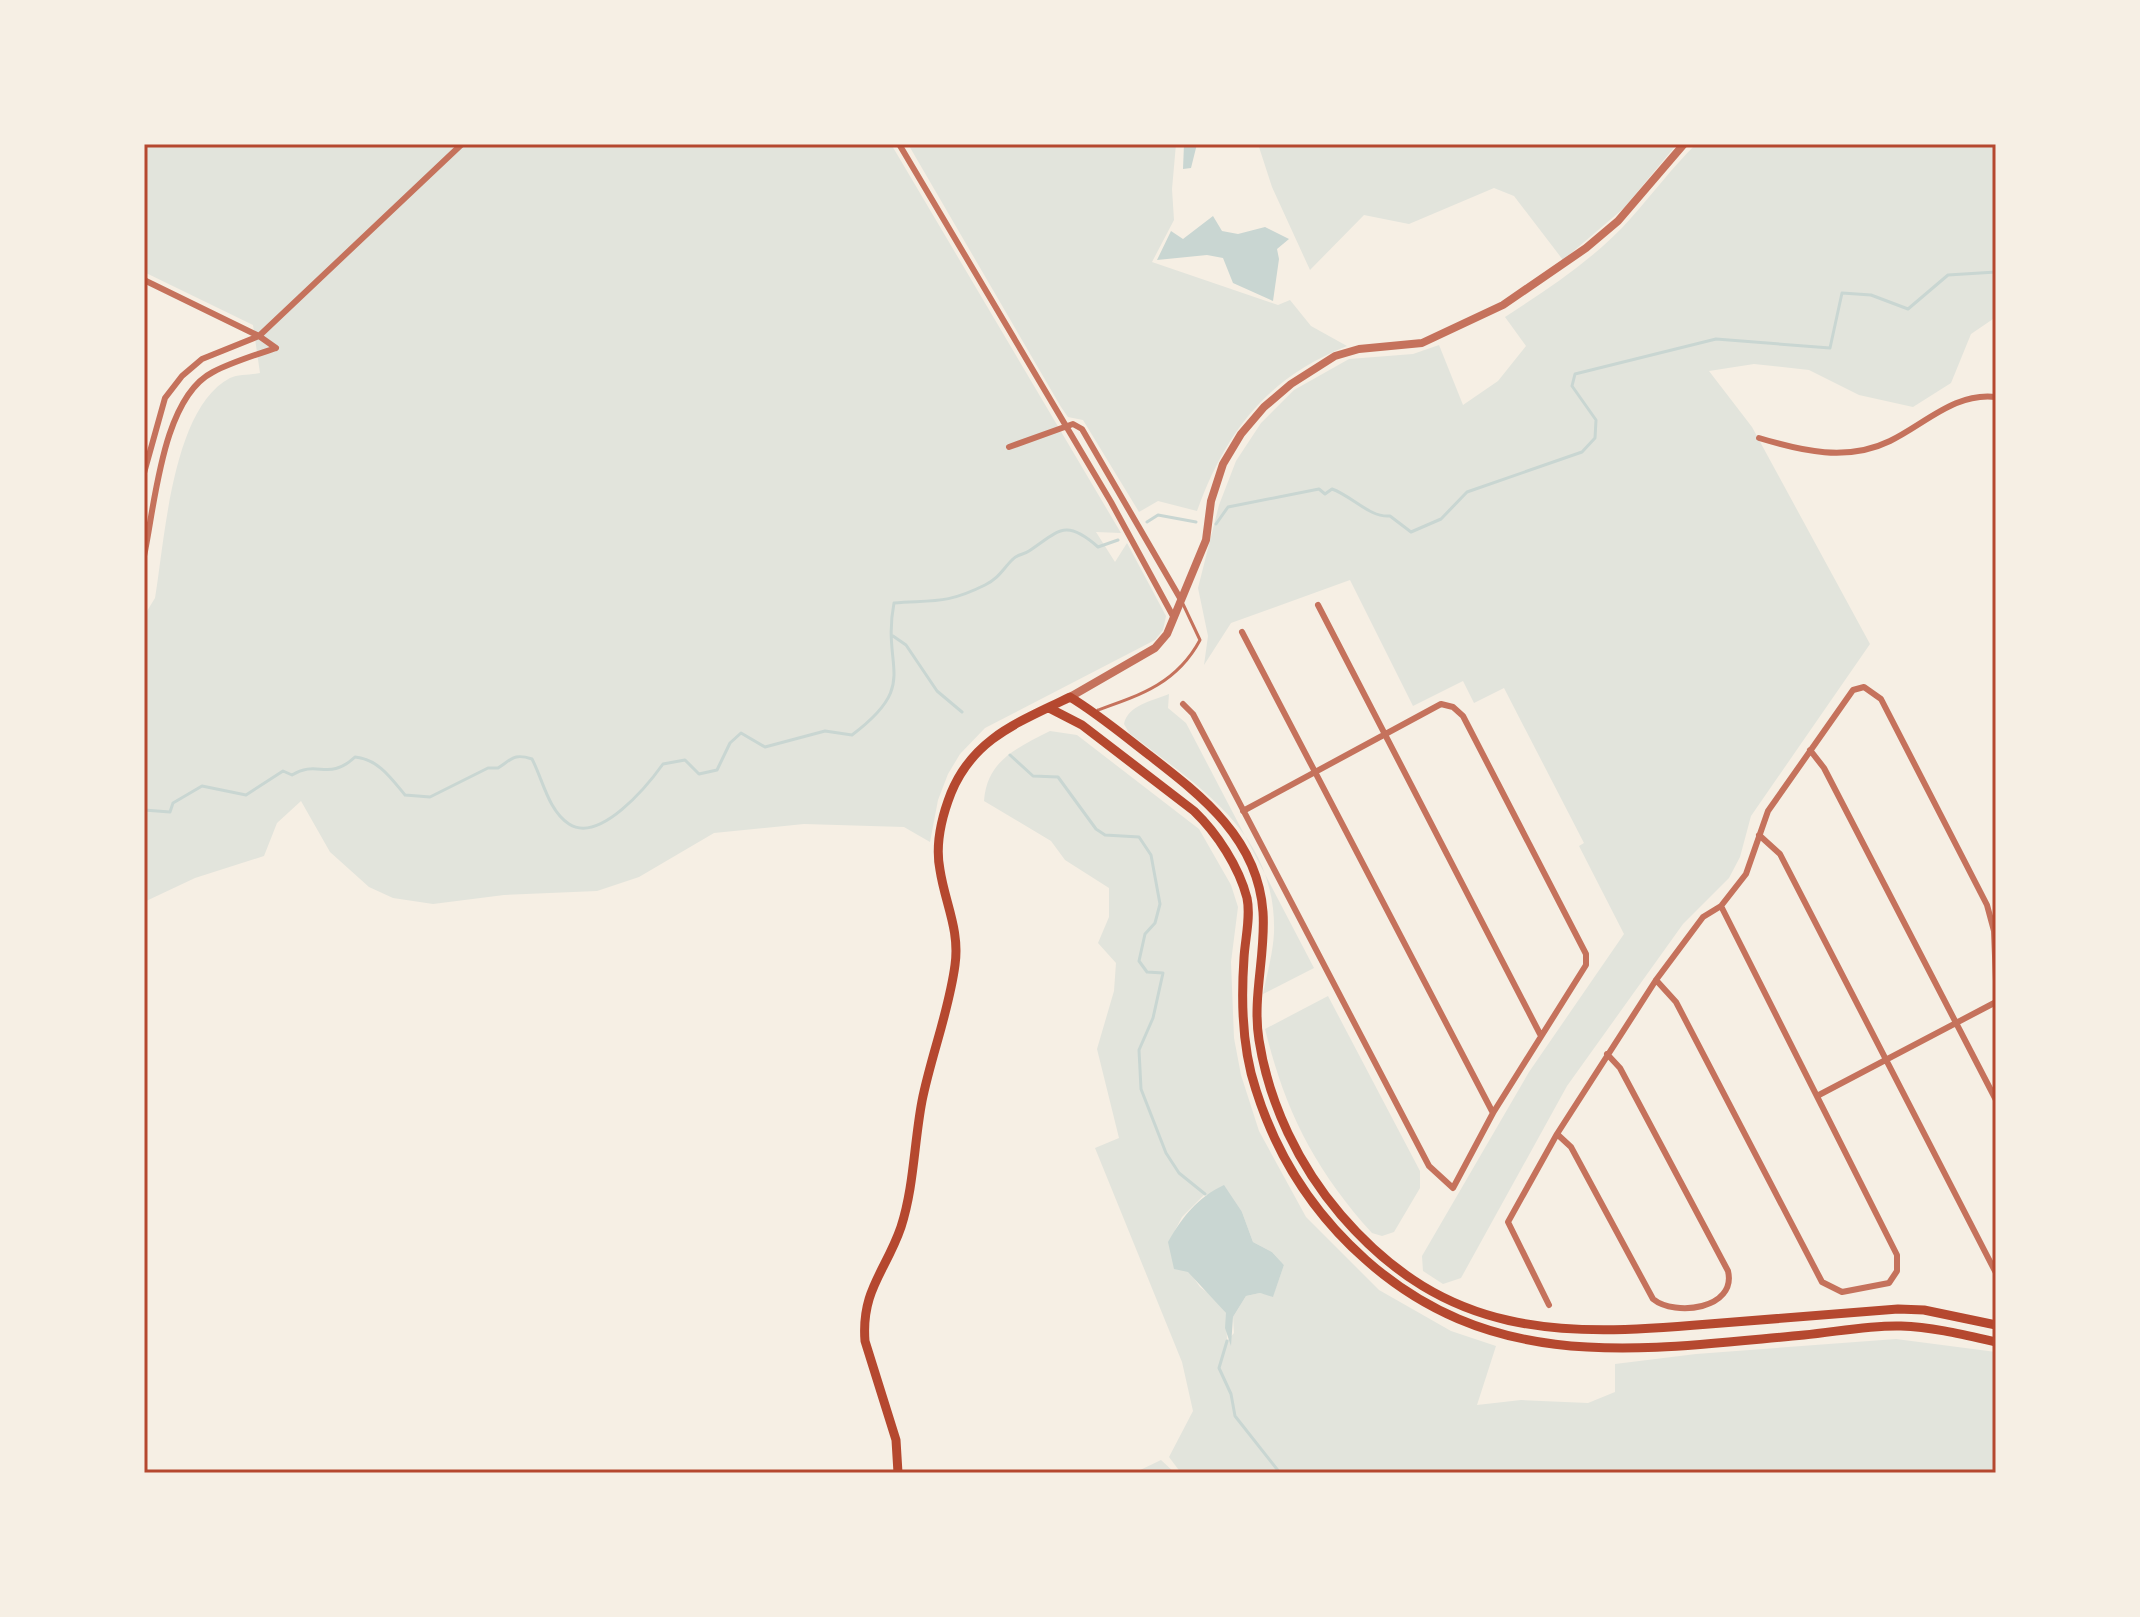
<svg xmlns="http://www.w3.org/2000/svg" width="2140" height="1617" font-family="Overpass,sans-serif">
  <style>
    .green { fill: #e2e4dc; fill-rule: evenodd }
    .water { fill: #c9d6d2 }
    .lines { fill: none; stroke-linecap: round; stroke-linejoin: round }
    .stream { stroke: #c9d6d2; stroke-width: 3 }
    .service { stroke: #c5725c; stroke-width: 3 }
    .minor { stroke: #c5725c; stroke-width: 6 }
    .tertiary { stroke: #c5725c; stroke-width: 8 }
    .secondary { stroke: #b5482f; stroke-width: 9 }
    .neatline { fill: none; stroke: #b5482f; stroke-width: 3 }
  </style>
  <rect width="100%" height="100%" fill="#f6efe4"/>
  <!-- green -->
  <path class="green" d="M144 144H891L1121 533 1096 532 1115 562 1127 543 1166 616 1163 630 1155 640 985 728 960 754 948 774 938 800 930 842 904 827 804 824 714 833 639 877 597 891 504 895 433 904 393 898 369 887 330 852 301 801 277 823 264 856 195 878 144 902V616L155 598C165 539 172 408 230 378 238 374 251 375 260 373L253 325 144 272Z
    M908 144H1176L1172 189 1174 220 1152 262 1278 305 1290 300 1311 326 1347 346C1267 378 1226 431 1197 511L1158 501 1139 512 1083 420 1068 417 1061 407Z
    M1258 144H1677L1624 208 1563 260 1514 196 1494 188 1409 224 1364 215 1310 270 1272 187Z
    M1696 144H1996V317L1971 334 1951 383 1913 407 1859 395 1809 370 1754 364 1709 371 1752 427 1870 644 1751 816 1740 857 1729 878 1683 924 1567 1086 1461 1278 1443 1284 1423 1271 1422 1256 1529 1072 1624 934 1579 846 1584 843 1504 688 1474 703 1463 681 1413 706 1350 580 1231 623 1204 665 1208 636 1198 588 1219 505 1236 461 1261 423 1294 390 1349 359 1413 354 1439 345 1463 405 1498 381 1526 346 1505 317C1548 289 1597 257 1631 218 1653 193 1672 168 1696 144Z
    M1169 694 1168 708 1186 723 1314 968 1263 994C1267 974 1273 953 1274 933 1277 833 1199 787 1129 733L1124 724C1128 705 1152 701 1169 694Z
    M1050 731 1077 735 1199 829 1231 885 1238 907 1231 962 1234 1038 1241 1075 1259 1131 1306 1217 1379 1290 1451 1331 1496 1346 1477 1405 1521 1400 1588 1403 1615 1392V1364L1696 1354 1896 1339 1996 1352V1472L1181 1473 1169 1457 1193 1411 1182 1362 1095 1148 1119 1138 1097 1049 1114 991 1116 963 1098 943 1109 917V888L1065 860 1051 841 984 801C987 760 1017 748 1050 731ZM1205 1194 1242 1212 1253 1242 1272 1252 1284 1265 1273 1296 1260 1293 1246 1296 1233 1317 1234 1333 1227 1341 1226 1313 1216 1299 1200 1287 1169 1242 1182 1217Z
    M1328 996 1420 1171V1188L1394 1232 1382 1236 1372 1233C1315 1170 1285 1111 1265 1029Z
    M1161 1460 1175 1473H1134Z"/>
  <!-- water -->
  <path class="water" d="M1184 144H1197L1191 168 1183 169Z
    M1213 216 1222 231 1238 234 1265 227 1289 239 1277 249 1279 259 1273 301 1233 283 1223 258 1207 255 1157 260 1171 231 1183 239Z
    M1224 1185 1242 1212 1253 1242 1272 1252 1284 1265 1273 1297 1260 1293 1246 1296 1233 1317 1231 1346 1225 1328 1226 1313 1188 1272 1174 1269 1168 1242C1183 1216 1197 1198 1224 1185Z"/>
  <g class="lines">
    <!-- stream -->
    <path class="stream" d="M1147 522 1158 515 1196 522
      M1216 524 1228 507 1319 489 1325 494 1332 489C1352 496 1370 518 1390 516L1411 532 1441 519 1467 492 1582 452 1595 438 1596 420 1572 386 1575 374 1716 339 1830 348 1842 293 1871 295 1908 309 1948 275 1996 272
      M893 636 906 645 937 691 962 712
      M1010 755 1033 776 1058 777 1096 829 1105 835 1139 837 1151 855 1160 904 1155 923 1145 934 1139 961 1147 972 1163 973 1153 1018 1139 1050 1141 1089 1166 1153 1179 1173 1205 1194
      M144 810 170 812 173 803 202 786 246 795 283 771 292 775C318 759 328 782 355 757 378 759 391 778 405 795L430 797 488 768H498C512 759 514 753 532 759 543 780 548 810 569 824 600 844 648 785 663 764L685 760 699 774 717 770 730 743 741 733 765 747 825 731 852 735C921 683 881 670 894 603 934 600 947 604 985 585 998 579 1003 569 1012 560 1017 554 1023 555 1029 551 1059 531 1065 518 1098 547L1118 540
      M1227 1341 1219 1368 1231 1394 1235 1416 1280 1473"/>
    <!-- service -->
    <path class="service" d="M1098 710C1141 695 1177 683 1200 640L1183 604"/>
    <!-- minor -->
    <path class="minor" d="M899 144 1111 502 1174 618
      M144 280 259 336 276 348
      M1759 438C1802 451 1847 462 1890 441 1925 424 1955 392 1996 397
      M1009 447 1073 424 1082 429 1180 598
      M144 473 165 398 182 376 202 359 259 336 462 144
      M144 556C155 505 162 398 213 372 232 362 255 355 276 348
      M1318 605 1540 1034
      M1242 632 1493 1113
      M1183 704 1193 714 1429 1166 1453 1188 1493 1113 1586 965V954L1463 716 1453 707 1441 704 1243 811
      M1810 750 1824 768 1996 1100
      M1759 835 1780 854 1996 1273
      M1656 980 1676 1002 1822 1282 1842 1292 1889 1283 1897 1271V1255L1721 906
      M1817 1096 1996 1002
      M1557 1134 1571 1147 1653 1299C1675 1317 1737 1309 1728 1271L1620 1068 1607 1054
      M1549 1305 1508 1222 1557 1134 1656 980 1703 917 1721 906 1746 874 1768 811 1853 690 1864 687 1881 699 1987 905 1994 931 1996 981"/>
    <!-- tertiary -->
    <path class="tertiary" d="M1070 697 1155 648 1167 634 1206 540 1211 501 1223 464 1241 434 1264 407 1291 384 1335 356 1359 349 1422 343 1503 305 1586 248 1618 221 1684 144"/>
    <!-- secondary -->
    <path class="secondary" d="M1049 708 1082 725 1194 811C1217 833 1239 867 1247 898 1251 917 1245 939 1244 958 1241 1001 1242 1049 1256 1090 1277 1157 1314 1214 1366 1260 1497 1376 1646 1349 1804 1335 1836 1332 1869 1325 1901 1326 1933 1327 1965 1335 1996 1342
      M898 1473 896 1440 865 1341C861 1290 886 1271 901 1227 914 1187 914 1143 922 1101 931 1056 949 1011 955 965 960 930 945 903 940 870 935 845 942 816 951 793 974 737 1020 722 1070 697 1098 714 1123 735 1149 755 1202 796 1258 839 1263 912 1266 955 1252 997 1259 1040 1269 1104 1299 1166 1341 1215 1447 1338 1560 1337 1709 1324 1772 1319 1835 1314 1898 1309L1924 1310 1996 1325"/>
  </g>
  <!-- border -->
  <rect width="2140" height="1617" fill="none" stroke="#f6efe4" stroke-width="292"/>
  <rect x="146" y="146" width="1848" height="1325" class="neatline"/>
</svg>
